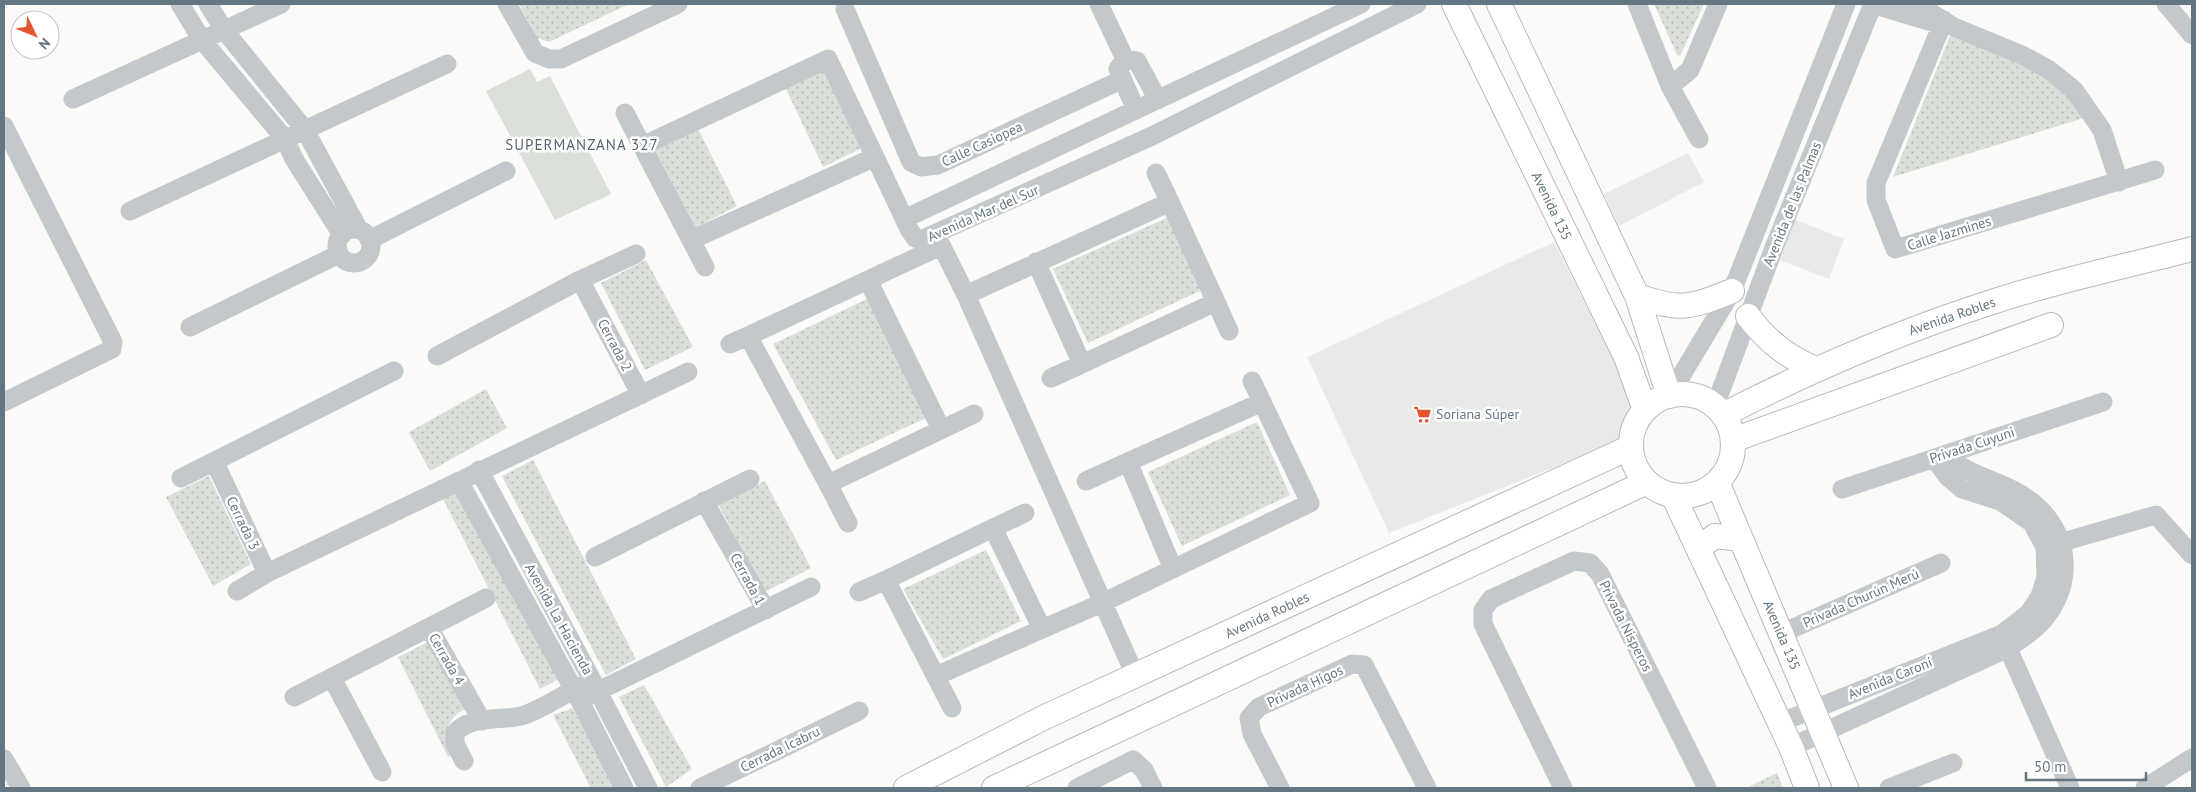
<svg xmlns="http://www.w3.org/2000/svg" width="2196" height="792" font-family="'PT Sans',sans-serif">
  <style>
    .built { fill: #e8e9e9 }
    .grass { fill: #dadfd7 }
    .park { fill: url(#park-dots) }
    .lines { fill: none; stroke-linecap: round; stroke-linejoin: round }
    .major-casing { stroke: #b5babe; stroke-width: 26 }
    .minor { stroke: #c3c8cc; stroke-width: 19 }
    .major { stroke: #fff; stroke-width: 24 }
    .labels { text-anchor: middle; stroke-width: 5; stroke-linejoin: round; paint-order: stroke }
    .street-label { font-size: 14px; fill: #657683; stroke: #fff }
    .poi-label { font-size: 14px; fill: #657683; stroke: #fff; text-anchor: start }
    .neighbourhood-label { font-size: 15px; letter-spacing: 1px; fill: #57646e; stroke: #fff }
  </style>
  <defs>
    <pattern id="park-dots" width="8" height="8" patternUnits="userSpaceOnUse" patternTransform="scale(1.25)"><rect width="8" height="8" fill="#dadfd7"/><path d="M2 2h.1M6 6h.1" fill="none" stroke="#b4b9b4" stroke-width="1.8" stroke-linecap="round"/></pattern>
  </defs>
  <rect width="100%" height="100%" fill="#fafaf8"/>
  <!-- built -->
  <path class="built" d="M1688 153 1704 182 1619 226 1604 194Z
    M1791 218 1844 239 1829 279 1775 258Z
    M1554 242 1637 407 1626 419 1619 432 1618 442 1389 533 1307 357Z"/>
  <!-- grass -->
  <path class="grass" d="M530 69 537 82 550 76 611 194 555 220 486 91Z"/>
  <!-- park -->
  <path class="park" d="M519 4H629L549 42 537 38Z
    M1654 4H1704L1680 56 1677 55Z
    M1952 31 2044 74 2068 96 2084 118 1893 177Z
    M831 65 868 145 823 167 785 87Z
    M697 127 737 206 695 228 655 149Z
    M1169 217 1202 290 1088 343 1053 269Z
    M646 260 693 347 645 370 601 283Z
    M867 299 926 418 836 460 773 344Z
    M486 389 507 428 430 471 409 432Z
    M1257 422 1290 495 1182 546 1148 472Z
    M533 460 636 659 606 675 502 476Z
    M209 476 251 564 213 586 166 497Z
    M765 481 811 568 765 592 718 504Z
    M460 488 559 679 540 689 442 497Z
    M986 550 1021 621 943 659 903 589Z
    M432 640 467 708C446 718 442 735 451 755L448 757 398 657Z
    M644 685 692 769 666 787 619 697Z
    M572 708 618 788H591L553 715Z
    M1777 773 1783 788H1746Z"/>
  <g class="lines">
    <defs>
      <path id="major" d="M1454 4 1626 357 1645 410
        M1499 4 1637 296 1669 396
        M1637 296C1682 311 1689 308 1732 291
        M1748 316C1767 341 1787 357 1816 369
        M1631 445a51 51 0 1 1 102 0a51 51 0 1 1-102 0Z
        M1723 415C1810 370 1901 331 1995 301 2059 280 2127 266 2192 249
        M1733 440 2051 325
        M1717 482 1846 788
        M1673 495 1791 747 1807 788
        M1700 553 1703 545 1715 536 1741 539
        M906 788 1045 717 1631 447
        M994 788 1647 482"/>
    </defs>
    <!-- major casing -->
    <use href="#major" class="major-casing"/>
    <!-- minor -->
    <path class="minor" d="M180 4 202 40 285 139 294 159 342 235
      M208 4 224 30 305 130 359 230
      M507 4 535 53 549 59H561L678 4
      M1099 4 1125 59
      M1637 4 1670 86 1699 139
      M1871 4 1938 24
      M1917 4 1954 27 2022 55 2048 69 2074 90 2102 130 2119 182
      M2166 4 2192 35
      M845 9 911 162 921 167 938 165 1121 80
      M1944 20 1876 183V200L1895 249 2155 170
      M1670 86 1690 70 1718 4
      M73 99 281 4
      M1136 110 1118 69 1125 59 1137 61 1158 100
      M625 113 691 240 875 157 828 59 642 146
      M4 126 113 342 112 349 4 402
      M875 157 909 229 915 238 921 240 1152 136 1417 4
      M1156 173 1170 202
      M130 211 447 64
      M904 219 1361 4
      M337 246a17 17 0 1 1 34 0a17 17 0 1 1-34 0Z
      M936 235 966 295 1170 202 1216 302 1082 364 1036 262
      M369 240 506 171
      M691 240 705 267
      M580 280 641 395
      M868 280 941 246
      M966 295 1135 675
      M1216 302 1229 331
      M190 327 339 254
      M730 344 748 336
      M437 356 580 280 636 254
      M1051 378 1082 364
      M1252 381 1262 402
      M1669 396 1732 291 1846 4
      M1715 406 1775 245 1873 4
      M941 429 868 280 748 336 828 484 974 414
      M215 463 267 573
      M479 470 592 680 648 788
      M181 478 394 371
      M459 481 580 701 624 788
      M1086 481 1128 462
      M828 484 848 523
      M1842 489 2103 402
      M704 501 766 610
      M993 528 1025 513
      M2049 546 2156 515 2192 555
      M595 557 750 479
      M237 591 267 573 688 372
      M859 592 886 580
      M429 628 482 721
      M1042 629 1102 603 1310 503 1262 402 1128 462 1173 569
      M1782 633 1941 563
      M2003 637 2070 788
      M936 676 1042 629 993 528 886 580 952 708
      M332 678 382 772
      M588 696 811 587
      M294 697 486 598
      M1779 723 2002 634 2029 613 2040 596 2046 577 2045 547 2032 523 2000 501 1962 489 1947 476 1934 458
      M1791 747 2008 648C2021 639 2036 630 2046 617 2078 575 2067 523 2022 495 1997 479 1967 476 1946 454
      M4 759 21 788
      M464 761 455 744V733C471 715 499 721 521 716 538 712 567 692 585 684
      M700 788 859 711
      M1077 788 1133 760 1144 770 1153 788
      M1280 788 1252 734 1249 718 1259 707 1352 664 1364 665 1427 788
      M1563 788 1483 624V610L1491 599 1574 561 1590 563 1600 574 1707 788
      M1889 788 1953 763
      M2145 788 2192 758"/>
    <!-- major -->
    <use href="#major" class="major"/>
  </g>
  <!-- icons -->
  <defs>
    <symbol id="supermarket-bare" viewBox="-9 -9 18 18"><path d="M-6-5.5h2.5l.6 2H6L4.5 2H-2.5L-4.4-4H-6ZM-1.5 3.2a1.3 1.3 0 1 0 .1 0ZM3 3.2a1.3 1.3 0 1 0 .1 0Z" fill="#e4572e" stroke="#fff" stroke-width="2.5" paint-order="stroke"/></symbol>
  </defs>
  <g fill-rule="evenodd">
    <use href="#supermarket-bare" x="1410" y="402" width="25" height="25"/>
  </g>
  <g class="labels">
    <!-- street labels -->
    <g class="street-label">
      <text transform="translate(982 144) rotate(-25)" y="5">Calle Casiopea</text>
      <text transform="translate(1792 204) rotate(-68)" y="5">Avenida de las Palmas</text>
      <text transform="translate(1552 206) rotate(64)" y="5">Avenida 135</text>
      <text transform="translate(983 213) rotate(-24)" y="5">Avenida Mar del Sur</text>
      <text transform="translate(1949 233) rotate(-17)" y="5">Calle Jazmines</text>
      <text transform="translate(1952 316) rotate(-19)" y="5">Avenida Robles</text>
      <text transform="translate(615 345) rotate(62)" y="5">Cerrada 2</text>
      <text transform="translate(1972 445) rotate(-18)" y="5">Privada Cuyuni</text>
      <text transform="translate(243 523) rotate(64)" y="5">Cerrada 3</text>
      <text transform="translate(748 579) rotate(61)" y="5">Cerrada 1</text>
      <text transform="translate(1861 598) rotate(-24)" y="5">Privada Churún Merú</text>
      <text transform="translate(1267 615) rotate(-25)" y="5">Avenida Robles</text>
      <text transform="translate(559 619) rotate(61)" y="5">Avenida La Hacienda</text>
      <text transform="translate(1626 626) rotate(63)" y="5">Privada Nisperos</text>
      <text transform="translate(1782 635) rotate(67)" y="5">Avenida 135</text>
      <text transform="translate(447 659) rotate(60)" y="5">Cerrada 4</text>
      <text transform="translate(1890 678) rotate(-22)" y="5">Avenida Caroní</text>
      <text transform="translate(1305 686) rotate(-25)" y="5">Privada Higos</text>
      <text transform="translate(780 749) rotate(-26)" y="5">Cerrada Icabru</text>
    </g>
    <!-- poi labels -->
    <g class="poi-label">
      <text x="1436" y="419">Soriana Súper</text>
    </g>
    <!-- neighbourhood labels -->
    <g class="neighbourhood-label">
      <text x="582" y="150">SUPERMANZANA 327</text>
    </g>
  </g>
  <!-- border -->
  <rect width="2196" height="792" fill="none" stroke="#657683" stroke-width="10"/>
  <!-- north arrow -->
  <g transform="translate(35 35) rotate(133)"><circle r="24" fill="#ffffff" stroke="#c1c8cd"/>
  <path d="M0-4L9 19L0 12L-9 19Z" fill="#e4572e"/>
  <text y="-8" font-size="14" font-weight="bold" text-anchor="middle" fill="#657683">N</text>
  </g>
  <!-- scale -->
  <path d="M2026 772v8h120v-8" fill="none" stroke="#657683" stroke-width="2.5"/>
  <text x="2034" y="772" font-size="15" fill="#657683" stroke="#ffffff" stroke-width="4" paint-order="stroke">50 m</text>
</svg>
